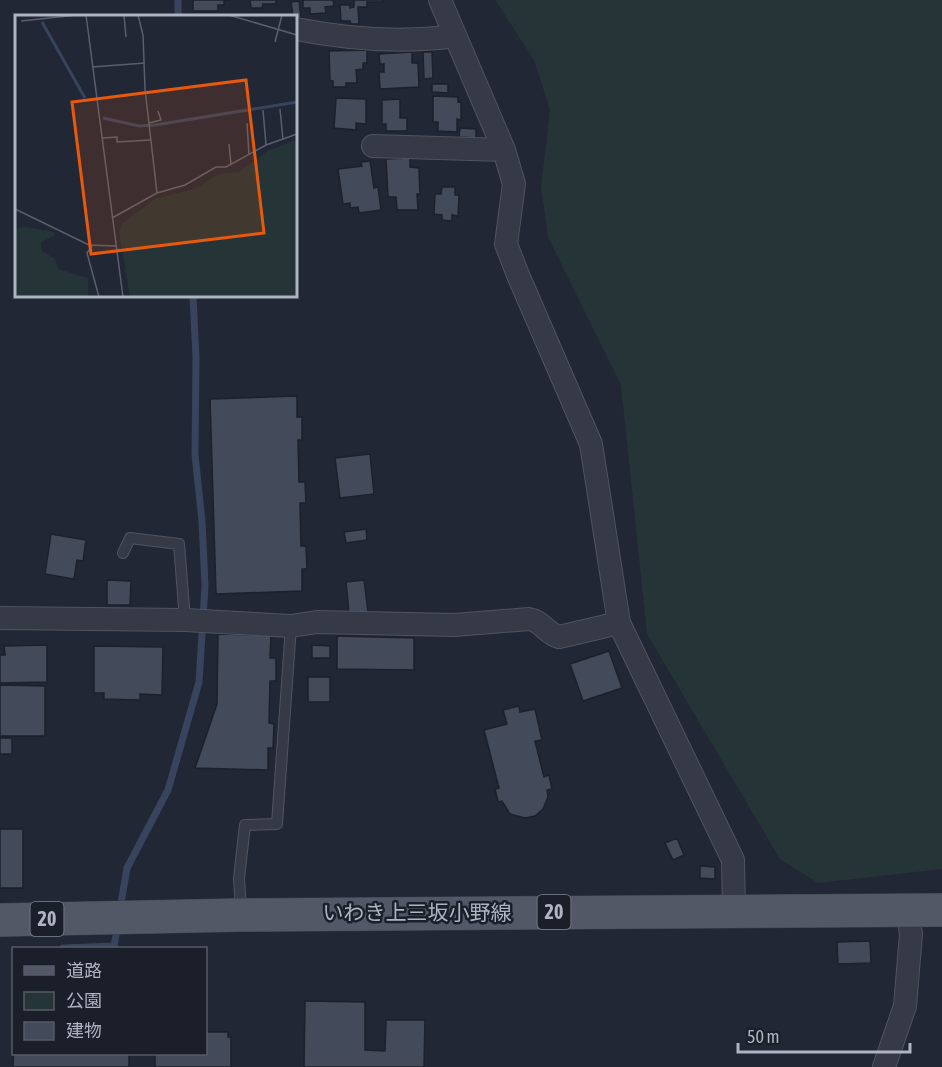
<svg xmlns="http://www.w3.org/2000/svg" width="942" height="1067" font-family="'Asap Condensed','Noto Sans JP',sans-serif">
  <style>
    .green { fill: #243437 }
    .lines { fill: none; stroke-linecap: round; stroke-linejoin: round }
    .stream { stroke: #38435d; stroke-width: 7 }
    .building { fill: #434a59; stroke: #1c212c; stroke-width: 1.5 }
    .lane-casing { stroke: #4f5460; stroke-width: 12 }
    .street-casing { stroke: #4f5460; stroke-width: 24 }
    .primary-casing { stroke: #3e434f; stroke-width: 34 }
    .lane { stroke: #353a46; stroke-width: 10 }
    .street { stroke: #353a46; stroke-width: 22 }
    .primary { stroke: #535866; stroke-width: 33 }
    .labels { text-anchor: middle; stroke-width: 5; stroke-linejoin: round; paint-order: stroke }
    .shield { fill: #1a1f2a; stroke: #828794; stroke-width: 1.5 }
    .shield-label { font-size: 20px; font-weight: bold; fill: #afb4c2 }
    .street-label { font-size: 21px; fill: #afb4c2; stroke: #1a1f2a }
    .inset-river { fill: none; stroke: #38435d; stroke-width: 3 }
    .inset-road { fill: none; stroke: #5a5f6d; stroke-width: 1.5 }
    .view { fill: #e8590c; fill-opacity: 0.15; stroke: #e8590c; stroke-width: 3 }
    .inset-edge { fill: none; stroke: #afb4c2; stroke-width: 3 }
  </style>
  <rect width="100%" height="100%" fill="#222735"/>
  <!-- green -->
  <path class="green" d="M495 0H942V869L818 883 780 859 647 634 621 385 548 237 541 186 550 110 534 60Z"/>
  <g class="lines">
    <!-- stream -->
    <path class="stream" d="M178 0V16
      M120 909 127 868 168 790 199 682 205 586 202 521 195 455 196 358 193 296
      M63 948 114 946 118 925"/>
  </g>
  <!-- building -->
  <path class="building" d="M193 0H230H224V5H218V11H193Z
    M250 0H276V4H263L262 8H251Z
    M303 0H333L334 6 325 7 326 13 310 14V8H303Z
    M354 0H383V2H367V7H358L359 24H351L350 21H341L340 5H350V8L354 7Z
    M299 1 301 18H296L293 16 291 2Z
    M367 50V63H363V69L356 70 357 83H346V87H333V81H330L329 51Z
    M412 52V63H418L419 87 380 89 379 72H384V64H380L379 54Z
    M423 52H432L433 78 424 79Z
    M432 84H448V93L432 92Z
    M433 96 458 97V102L461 101V120L457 119V132L438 131V122H433Z
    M336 98 366 99V124L356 123V130L334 128Z
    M400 99V118H407V131H386V124H382V100Z
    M460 128 476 129V138L459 137Z
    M410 158V167L419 168 420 194H417L418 210H397L396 197H388L386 159Z
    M370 161 374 188 378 187 381 210 359 213 358 207 350 208V203L343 204 338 169 362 166 361 162Z
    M442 187H455V195H459L458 216 452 215V221L442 220V215L434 214 435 194H441Z
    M297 396V417H302V440H298L299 482H305L306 503H300L301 546H306L307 569H302V591L216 594 210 399Z
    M370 454 374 494 340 498 335 458Z
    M366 529 367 540 346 543 344 532Z
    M51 534 86 540 83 561 77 560 74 579 45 574Z
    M107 580 131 581 130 605H107Z
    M364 580 368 612 349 614 346 582Z
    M218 634 271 635 270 658H276V681H270L269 723 274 724 273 748H268V770L195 768 217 704Z
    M337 636 414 638V670L337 669Z
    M47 645V682L0 683V655H5L4 646Z
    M312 645 330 646V658H312Z
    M94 646 163 647 162 695 140 694V700L104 699V693H94Z
    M609 651 622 688 583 701 570 664Z
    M308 677H330V702H308Z
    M0 685 45 686V736H0Z
    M519 706 520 712 535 709 542 740 535 741 544 777 549 775 552 789 547 790 548 797 543 809 535 816 525 818 510 814 502 801 498 802 495 789 499 788 484 730 507 724 503 710Z
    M0 738H12V754H0Z
    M0 829H23V888H0Z
    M677 838 684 855 673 860 665 843Z
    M700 866 715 867V879L700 878Z
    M870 941 871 963 838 964 837 942Z
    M305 1001 365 1002V1050L385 1051 386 1020H425L424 1067H304Z
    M206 1032H228V1037H231V1067H155V1054H206Z
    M14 1036V1054H129V1067H13Z"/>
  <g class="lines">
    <defs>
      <path id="lane" d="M123 553 130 538 179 544 185 620
        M241 911 239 878 245 825 277 824 291 626"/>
      <path id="street" d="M440 0 504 150 514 184 506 244 518 275 591 444 619 623 733 860 734 911
        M296 29C347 39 403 43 455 36
        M373 146 504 150
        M0 618 185 620 291 626 317 622 454 625 529 619C542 621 547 634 559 637L619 623
        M884 1067 905 1006 911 934 907 910"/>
      <path id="primary" d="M0 920 241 915 942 910"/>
    </defs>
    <!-- lane casing -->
    <use href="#lane" class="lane-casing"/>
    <!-- street casing -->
    <use href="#street" class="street-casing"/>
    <!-- primary casing -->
    <use href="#primary" class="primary-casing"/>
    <!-- lane -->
    <use href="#lane" class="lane"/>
    <!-- street -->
    <use href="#street" class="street"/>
    <!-- primary -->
    <use href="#primary" class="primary"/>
  </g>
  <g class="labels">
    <!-- shield labels -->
    <g class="shield">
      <rect x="537.5" y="895" width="33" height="34" rx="4.5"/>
      <rect x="30.5" y="902" width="33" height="34" rx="4.5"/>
    </g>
    <g class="shield-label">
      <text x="554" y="919">20</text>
      <text x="47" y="926">20</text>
    </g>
    <!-- street labels -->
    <g class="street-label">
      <text x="417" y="920">いわき上三坂小野線</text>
    </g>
  </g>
  <!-- overview -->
  <g transform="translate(15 15)">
    <rect width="282" height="282" fill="#222735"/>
    <path d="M282 124V282H115L104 216 107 209 141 183 180 174 203 159 224 157 251 137ZM9 212 39 217V221L26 227V235L40 244 43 254 73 263V282H0V214Z" fill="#243437"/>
    <path class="inset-river" d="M27 7 70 83M88 103 124 111 140 110 282 87"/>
    <path class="inset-road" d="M71 0 108 282M109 0 111 22M123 0 128 20 130 74 142 178M214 0 282 20M6 6 62 0M260 27 267 0M77 52 130 48M265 94 268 125M248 95 251 130M134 108 146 105 143 96M232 108 234 140M87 123 102 122V127L135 125M214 129 216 150M0 194 74 230 101 231M97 203 142 178 170 170 201 152H211L251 130 282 119M77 231 72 238 84 282"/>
    <path class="view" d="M231 65 249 218 76 239 57 87Z"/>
    <rect width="282" height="282" class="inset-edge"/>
  </g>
  <!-- legend -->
  <rect x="12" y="947" width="195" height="108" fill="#1a1f2a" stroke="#565b67" stroke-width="1.5"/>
  <rect x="24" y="966" width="30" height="9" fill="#535866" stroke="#565b67" stroke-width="1.5"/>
  <text x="66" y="977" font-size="18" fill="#afb4c2">道路</text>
  <rect x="24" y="992" width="30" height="18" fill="#243437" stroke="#565b67" stroke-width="1.5"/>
  <text x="66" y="1007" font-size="18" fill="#afb4c2">公園</text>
  <rect x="24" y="1022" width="30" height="18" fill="#434a59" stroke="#565b67" stroke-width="1.5"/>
  <text x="66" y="1037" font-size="18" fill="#afb4c2">建物</text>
  <!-- scale -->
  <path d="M738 1043v9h172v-9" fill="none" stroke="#afb4c2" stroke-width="3"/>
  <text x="747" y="1043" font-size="18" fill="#afb4c2" stroke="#1a1f2a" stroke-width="4.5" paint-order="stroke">50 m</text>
</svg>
